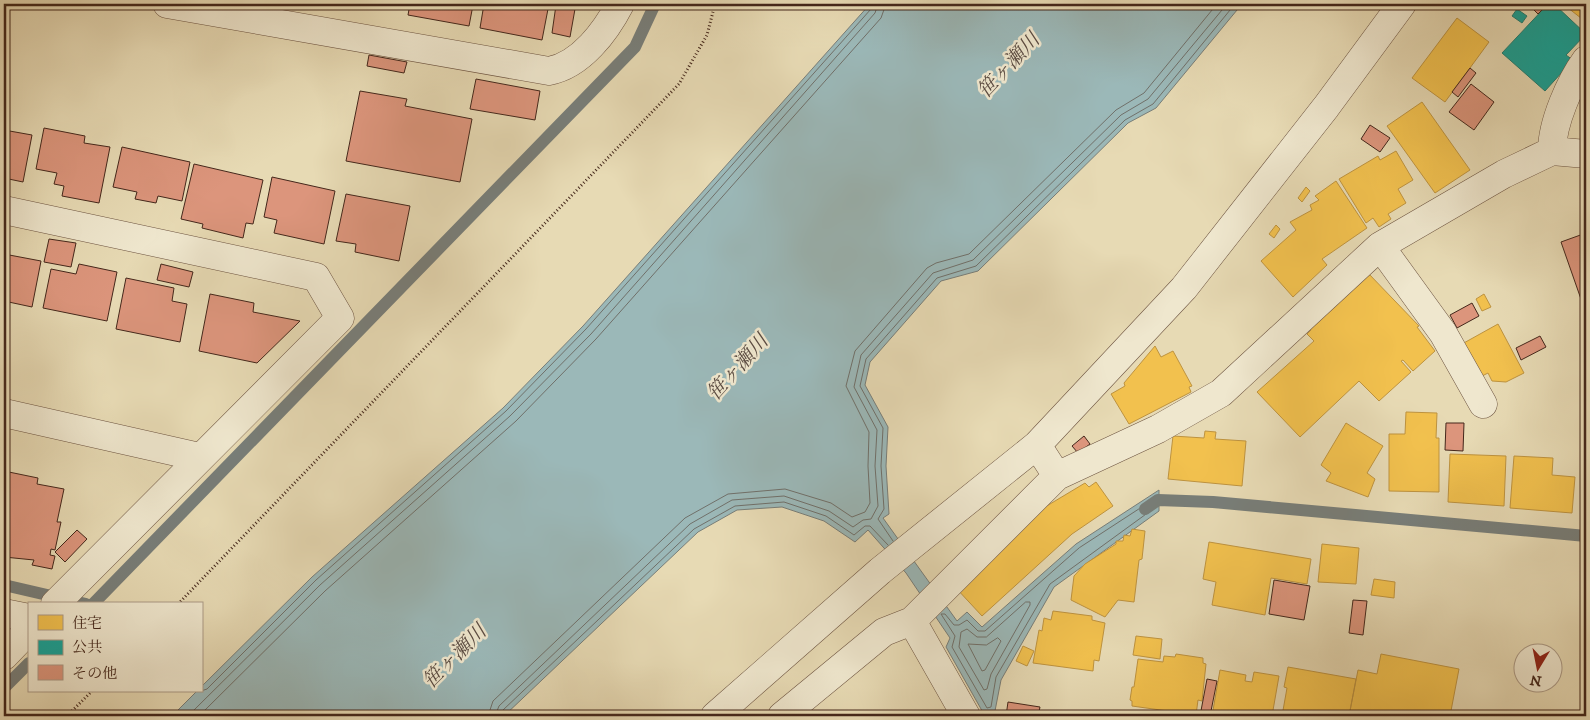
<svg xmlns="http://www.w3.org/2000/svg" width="1590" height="720" font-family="'IM FELL DW Pica','Noto Serif JP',serif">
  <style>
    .water { fill: #9bb8b8; stroke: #787e79 }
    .homes { fill: #f2c14e; stroke: #be933f }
    .public { fill: #17a398; stroke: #247e72 }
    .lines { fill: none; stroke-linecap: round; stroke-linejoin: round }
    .shore { stroke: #70706a; stroke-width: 1 }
    .stream { stroke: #787e79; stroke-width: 12 }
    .building { fill: #dc957c; stroke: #44271b }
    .minor-casing { stroke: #6d5441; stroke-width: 29 }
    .path { stroke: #44271b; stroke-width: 3; stroke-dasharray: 1 2.5; stroke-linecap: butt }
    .minor { stroke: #efe7ce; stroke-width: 28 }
    .labels { text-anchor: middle; stroke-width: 5; stroke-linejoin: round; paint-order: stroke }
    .water-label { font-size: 20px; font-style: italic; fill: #5a4b42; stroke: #efe7ce }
  </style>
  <rect width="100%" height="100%" fill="#e7dab4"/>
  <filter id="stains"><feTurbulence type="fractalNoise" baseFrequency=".004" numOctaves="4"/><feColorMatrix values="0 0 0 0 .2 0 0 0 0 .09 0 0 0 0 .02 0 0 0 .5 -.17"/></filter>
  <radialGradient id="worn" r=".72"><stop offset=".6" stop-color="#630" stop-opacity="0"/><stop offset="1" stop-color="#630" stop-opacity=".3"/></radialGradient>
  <!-- water -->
  <path class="water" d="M870 4H1242L1156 108 1128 123 978 271 941 281 870 362 865 385 888 427 886 466 889 514 883 518 957 621 967 612 982 627 1076 544 1159 490V511L1054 587 1001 680 994 716H985L946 647 950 638 906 573 868 530 855 542 824 521 782 507 737 510 698 532 504 716H172L197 691H201V687L312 577 503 408 583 326Z"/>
  <!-- homes -->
  <path class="homes" d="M1563 4H1586V22Z
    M1457 18 1489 42 1445 102 1412 78Z
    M1422 102 1470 170 1435 193 1387 126Z
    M1396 151 1413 180 1398 189 1406 203 1388 214 1391 219 1379 227 1373 218 1366 223 1339 179 1378 156 1380 160Z
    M1336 181 1367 228 1322 259 1327 265 1293 297 1261 261 1296 230 1290 222 1312 210 1310 205 1319 200 1315 196Z
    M1306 187 1310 191 1302 202 1298 198Z
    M1276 225 1280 229 1274 238 1269 234Z
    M1368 273 1419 326 1417 327 1435 351 1413 371 1403 360 1401 361 1411 372 1379 401 1359 381 1300 437 1257 392 1314 341 1307 334 1311 330 1309 327Z
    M1484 294 1491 307 1482 311 1476 299Z
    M1498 324 1524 373 1506 382 1492 381 1488 373 1480 377 1462 344Z
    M1155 346 1161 357 1173 351 1192 386 1189 387 1191 392 1129 424 1111 394 1125 386 1124 383Z
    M1406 412 1437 413 1436 438H1439V492L1389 491V434H1405Z
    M1346 423 1383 446 1367 473 1375 479 1368 497 1326 481 1331 473 1321 465Z
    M1205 431 1216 432 1215 439 1246 441 1242 486 1168 479 1173 436 1204 438Z
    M1450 454 1506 456 1504 506 1448 502Z
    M1514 456 1553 458 1552 475 1575 477 1572 513 1510 508Z
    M1096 482 1113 506 1072 534 982 616 956 588 1045 507 1085 483 1089 487Z
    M1132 529 1145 531 1142 559 1139 560 1134 602 1118 600 1105 617 1071 600 1074 576 1085 564 1116 544V541H1123L1124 535 1130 536Z
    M1209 542 1311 559 1307 584 1271 578 1265 615 1212 605 1216 582 1203 579Z
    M1322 544 1359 548 1356 584 1318 582Z
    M1374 579 1395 582 1394 598 1371 595Z
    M1053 611 1092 616V620L1105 623 1099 661 1094 660 1093 671 1033 663 1039 630 1042 631 1044 618 1051 620Z
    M1136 636 1162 639 1160 659 1133 655Z
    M1023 646 1034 651 1027 666 1016 661Z
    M1176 654 1203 658V663L1206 664 1202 701 1198 700 1196 715 1132 706V701L1130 700 1132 687H1134L1138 659 1163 662 1164 656 1175 657Z
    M1381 654 1459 669 1450 716H1349L1358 670 1377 674Z
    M1288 667 1356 679 1349 716H1282L1287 688 1284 687Z
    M1220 670 1246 675 1245 681 1252 682 1254 672 1279 676 1272 716H1212Z
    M1064 711 1091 716H1038L1039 712 1063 716Z"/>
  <!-- public -->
  <path class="public" d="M1548 4H1554L1586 34 1566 55 1573 60 1545 91 1502 53Z
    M1517 9 1527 16 1522 23 1512 16Z"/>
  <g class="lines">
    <!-- shore -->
    <path class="shore" d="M1150 502 1154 503 1153 509 1050 584 996 677 991 707 987 708 952 647 955 636 941 614H945L954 625H959L967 620 978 631H985L1079 548Z
      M893 541 878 519 884 509 881 466 883 428 860 386 866 359 937 278 976 266 1125 120 1153 104 1235 4
      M1026 602H1030V605L991 674 987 689 984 690 959 647 961 632 967 629 977 637H986Z
      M998 638 1001 641 985 670 982 671 968 644 986 645Z
      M201 691 207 689 316 580 506 411 586 329 871 9 872 4
      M188 716 320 585 510 416 591 334 875 13 878 4
      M199 716 325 591 516 421 596 339 881 18 886 4
      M488 716 493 701 685 518 728 494 785 489 831 503 852 517 865 512 870 503 868 466 869 432 846 386 855 351 927 268 936 263 969 254 1116 110 1144 93 1217 4
      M495 716 499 706 690 524 732 500 784 496 829 511 853 527 863 520 871 519 878 506 875 466 877 430 854 387 861 355 933 273 973 260 1121 115 1148 99 1227 4
      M501 716 503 710 694 529 735 506 784 502 826 516 854 535 865 526H870L888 545"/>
    <!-- stream -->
    <path class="stream" d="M1145 509 1158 500 1213 502 1586 536
      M4 585 86 604
      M93 604 635 47 655 4
      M4 688 29 663"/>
  </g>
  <!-- building -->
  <path class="building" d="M410 4H469L473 5 469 26 408 15Z
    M484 4H508L507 6 518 8V4L548 9 542 40 480 28Z
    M1528 4H1546L1547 5 1538 14Z
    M556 5 575 9 570 37 552 33Z
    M369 55 407 62 404 73 367 66Z
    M1470 68 1476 73 1458 97 1452 92Z
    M476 79 540 91 535 120 470 109Z
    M1471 84 1494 102 1474 130 1449 112Z
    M360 91 407 99 405 106 472 119 460 182 346 161Z
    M1370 125 1390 138 1380 152 1361 139Z
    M44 128 85 136 84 143 110 147 99 203 62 196 64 186 54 184 57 173 36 169Z
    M4 130 32 135 23 182 4 178Z
    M122 147 190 162 182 201 158 196 156 203 135 199 137 192 113 187Z
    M194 164 263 180 253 224 246 223 243 238 202 228 203 224 181 219Z
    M272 177 335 191 324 244 274 233 277 220 264 217Z
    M346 194 410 206 399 261 355 252 356 244 336 241Z
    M1586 233V300L1582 302 1561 242Z
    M49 239 76 243 71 267 44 262Z
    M4 254 41 261 32 307 4 301Z
    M79 264 117 272 107 321 43 308 51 269 76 274Z
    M161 264 193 272 189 287 157 280Z
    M126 278 174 288 172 301 187 304 180 342 116 329Z
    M210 294 254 303 253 312 300 321 257 363 199 351Z
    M1472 303 1479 316 1457 328 1450 315Z
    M1540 336 1546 347 1521 360 1516 348Z
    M1446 423H1464L1463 451 1445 450Z
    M1084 436 1090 444 1078 453 1072 446Z
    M4 471 38 478 37 484 64 489 57 522H61L55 550 51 549 50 555 55 556 52 569 32 565 34 560 4 557Z
    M77 530 87 539 65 562 55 552Z
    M1274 580 1310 586 1304 620 1269 614Z
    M1353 600 1367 601 1363 635 1349 633Z
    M1207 679 1217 681 1210 716H1200Z
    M1008 702 1040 707 1038 716H1006Z"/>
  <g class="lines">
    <defs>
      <path id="minor" d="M167 4 549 71C581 65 606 31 620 4
        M1552 151C1552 123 1570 82 1586 60
        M4 210 316 277 340 318 55 604
        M1380 246 1443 333 1483 404
        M4 413 199 457
        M1037 445 1057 476 1158 429 1221 393 1380 246 1504 174 1552 151 1586 154
        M4 613 29 618
        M4 656 29 630
        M715 716 880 571 1037 445 1184 288 1326 107 1402 4
        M782 716 884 632 912 621
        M966 716 912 621 1057 476"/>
    </defs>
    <!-- minor casing -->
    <use href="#minor" class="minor-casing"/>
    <!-- path -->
    <path class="path" d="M178 604 679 84 707 35 715 4
      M67 716 92 691"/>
    <!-- minor -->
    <use href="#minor" class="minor"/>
  </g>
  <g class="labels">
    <!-- water labels -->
    <g class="water-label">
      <text transform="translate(1008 65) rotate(-47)" y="7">笹ヶ瀬川</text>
      <text transform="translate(737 367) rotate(-48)" y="7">笹ヶ瀬川</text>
      <text transform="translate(454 656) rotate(-45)" y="7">笹ヶ瀬川</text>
    </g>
  </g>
  <!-- margin -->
  <rect width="1590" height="720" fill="none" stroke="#e7dab4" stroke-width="20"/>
  <rect x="5" y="5" width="1580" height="710" fill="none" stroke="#44271b" stroke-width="2.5"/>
  <rect x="10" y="10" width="1570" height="700" fill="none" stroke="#44271b"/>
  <!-- legend -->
  <rect x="28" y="602" width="175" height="90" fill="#efe7ce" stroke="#ab9a86"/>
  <rect x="38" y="615" width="25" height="15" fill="#f2c14e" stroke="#ab9a86"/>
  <text x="72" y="628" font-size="15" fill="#44271b">住宅</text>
  <rect x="38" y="640" width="25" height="15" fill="#17a398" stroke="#ab9a86"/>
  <text x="72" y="652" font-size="15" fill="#44271b">公共</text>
  <rect x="38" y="665" width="25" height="15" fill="#dc957c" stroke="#ab9a86"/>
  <text x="72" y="678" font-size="15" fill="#44271b">その他</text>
  <!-- north arrow -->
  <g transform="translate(1538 668) rotate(190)"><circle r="24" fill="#efe7ce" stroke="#ab9a86"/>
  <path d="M0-4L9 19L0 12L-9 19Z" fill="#8f2418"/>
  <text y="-8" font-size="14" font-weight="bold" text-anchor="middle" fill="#44271b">N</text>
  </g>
  <rect width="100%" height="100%" filter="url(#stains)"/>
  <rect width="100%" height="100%" fill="url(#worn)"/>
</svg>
